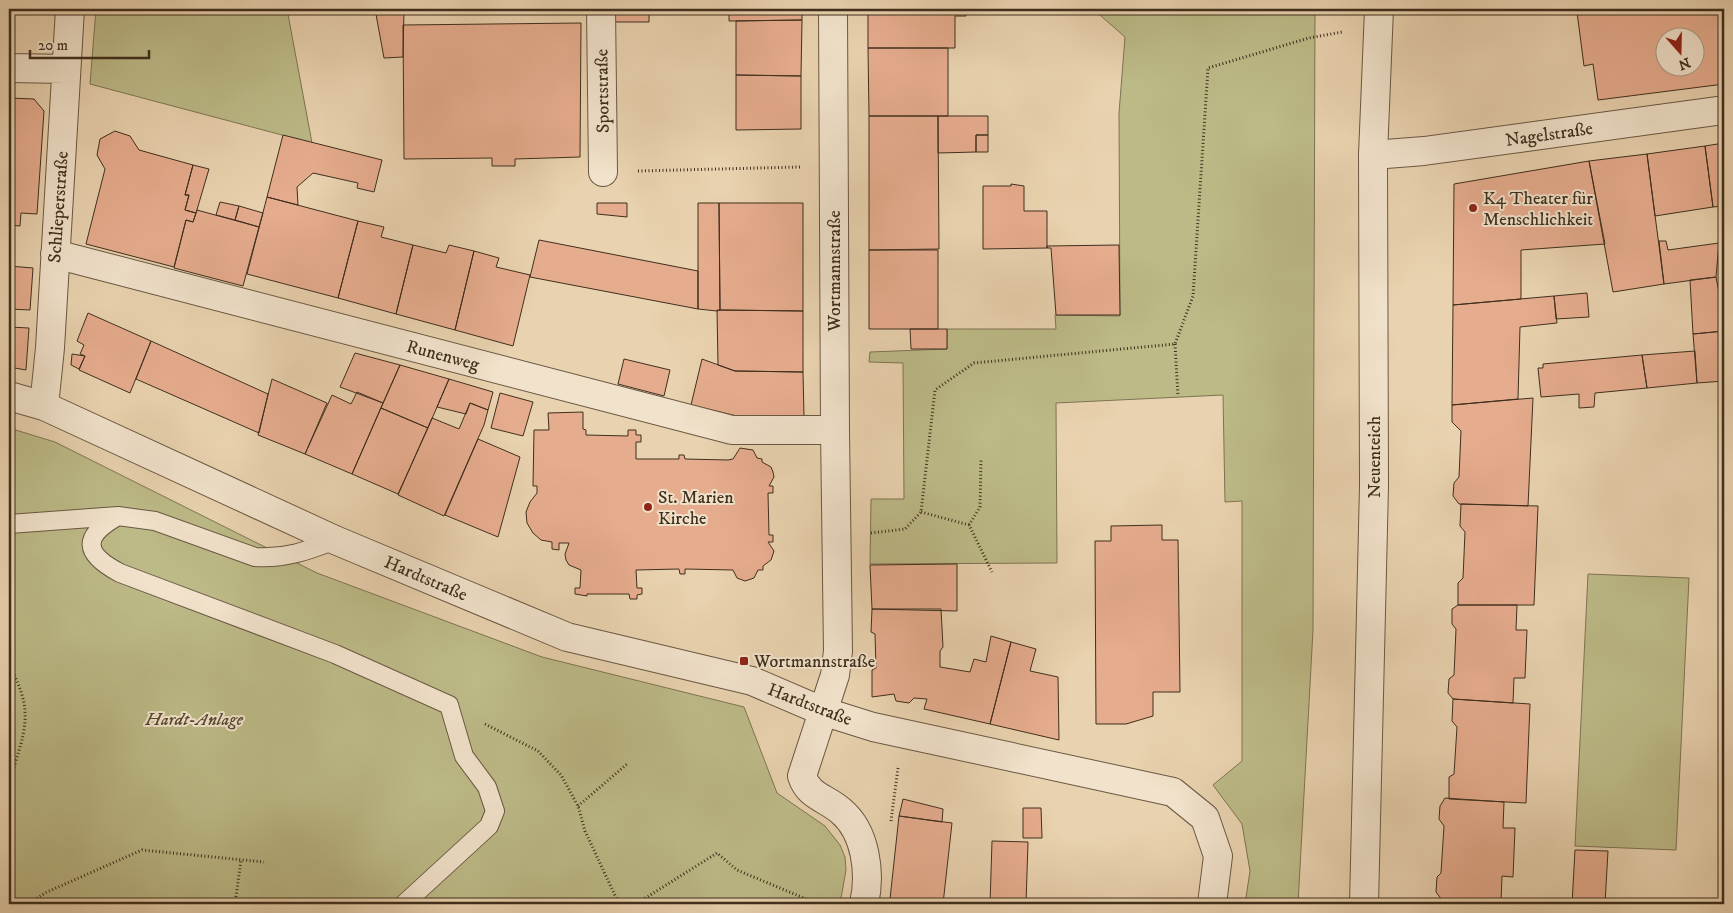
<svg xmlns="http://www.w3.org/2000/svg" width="1733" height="913" font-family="'IM FELL DW Pica',serif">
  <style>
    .green { fill: #bcba87; stroke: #7e7452 }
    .building { fill: #e6ac8e; stroke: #3f2f1d; fill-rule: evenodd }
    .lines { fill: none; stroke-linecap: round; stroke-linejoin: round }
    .service-casing { stroke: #6a5842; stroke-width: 20 }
    .minor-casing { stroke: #6a5842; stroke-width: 30 }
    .tertiary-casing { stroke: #6a5842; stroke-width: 30 }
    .path { stroke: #3f2f1d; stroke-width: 3; stroke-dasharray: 1 2.5; stroke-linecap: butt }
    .service { stroke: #f1e2cb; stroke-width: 18 }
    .minor { stroke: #f1e2cb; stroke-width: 28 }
    .tertiary { stroke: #f1e2cb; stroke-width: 28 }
    .poi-dot { fill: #8f2418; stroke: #f1e2cb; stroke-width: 2 }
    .labels { text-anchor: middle; stroke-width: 4; stroke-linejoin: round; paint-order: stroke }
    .street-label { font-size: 18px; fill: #3f2f1d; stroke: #f1e2cb }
    .poi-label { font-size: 18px; fill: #3f2f1d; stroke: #f1e2cb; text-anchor: start }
    .park-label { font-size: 18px; font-style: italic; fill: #584b32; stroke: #f1e2cb }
  </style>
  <rect width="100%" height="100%" fill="#e9d2af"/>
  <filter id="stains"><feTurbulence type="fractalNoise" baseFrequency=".004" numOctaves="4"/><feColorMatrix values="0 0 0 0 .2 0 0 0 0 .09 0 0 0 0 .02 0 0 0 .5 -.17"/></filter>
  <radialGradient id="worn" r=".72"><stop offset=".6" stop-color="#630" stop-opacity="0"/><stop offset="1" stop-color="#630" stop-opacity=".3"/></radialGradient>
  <!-- green -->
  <path class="green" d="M96 9H287L312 143 90 84Z
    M1093 9H1315L1313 630 1298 904H1245L1250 871 1242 824 1213 785 1242 761V501L1225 502 1223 395 1056 403 1057 563 870 564 871 499H904L903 363 869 362 870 352 947 349V329H1056L1055 315 1120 316 1119 113 1125 37Z
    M9 428 55 442 317 573 542 657 744 707 777 793 825 826 840 845 845 857 846 870 840 904H9Z
    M1588 574 1689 578 1676 850 1575 846Z"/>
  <!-- building -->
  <path class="building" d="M375 9H404L403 57 384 58Z
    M612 9H649V22H612Z
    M729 9H802V20L729 21Z
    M868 9H965L966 16H955V48H868Z
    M1601 9H1724V84L1598 100 1593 64 1584 66 1577 12ZM1666 38H1696V68H1666Z
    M802 20 801 76 736 75V21Z
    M581 23 580 157 515 159V166H492V158L404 159 403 25Z
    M868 48H948V116H869Z
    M736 75 801 76V129L736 130Z
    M9 98 34 99 44 111 37 214 21 213 20 226 9 225Z
    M869 116H938L939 249 869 250Z
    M938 116H988V135H976V152L938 153Z
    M115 131 130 136 139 150 193 165 185 195H189L185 210 196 213 193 222 186 220 174 267 86 244 105 169 97 155 100 139Z
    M283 135 382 160 374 192 357 188 358 183 313 173 297 187 298 205 267 197Z
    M976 135H988V152H976Z
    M1724 143V206L1713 207 1705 146Z
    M1705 146 1713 207 1655 216 1647 154Z
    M1647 154 1664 284 1613 292 1589 161Z
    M1589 161 1605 244 1521 250V299L1453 305 1454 184Z
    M193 165 209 169 196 213 185 210 189 195H185Z
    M1011 184 1024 186V211H1047V248L983 249V186H1011Z
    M267 197 358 221 338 298 247 274Z
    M220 202 239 206 235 220 216 215Z
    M597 203H627V217L597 214Z
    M698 203H719L720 310 717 311 698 309Z
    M719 203H803V311L720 310Z
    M239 206 263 213 259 227 235 220Z
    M197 210 259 227 243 286 174 268 186 220 193 222Z
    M358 221 384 227 381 237 413 245 396 314 338 298Z
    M539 240 698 271V309L530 277Z
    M1659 241H1666L1668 250 1719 243 1716 277 1664 284Z
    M413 245 446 253 449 245 474 251 455 330 396 314Z
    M1119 245 1120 315H1056L1051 248H1047V246Z
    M869 250H938V329H869Z
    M474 251 499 258 496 267 530 275 513 346 455 330Z
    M9 266 33 268 30 310 9 309Z
    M1716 277 1724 319V331L1693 334 1690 280Z
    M1587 293 1589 317 1556 319 1554 296Z
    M1554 296 1557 323 1520 327 1518 399 1452 405 1453 305Z
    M717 310 803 311V372L735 371 718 365Z
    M88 313 151 341 130 393 79 370 85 356 80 354 84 345 77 341Z
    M9 327 29 328 26 370 9 367Z
    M910 329H947V349H911Z
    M1724 331V381L1697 383 1693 334Z
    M151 341 268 394 259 433 136 379Z
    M1695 351 1697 383 1647 388 1642 355Z
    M355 353 400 365 383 403 340 387Z
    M72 354 85 356 79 369 71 365Z
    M1642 355 1647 388 1595 393 1594 407 1579 408V394L1541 397 1538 368H1543V364Z
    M624 359 670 370 664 396 618 384Z
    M702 359 735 371 803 372 804 417 745 418 691 405Z
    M400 365 449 379 428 428 381 408Z
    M272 379 327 403 305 454 258 435Z
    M449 379 493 392 488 410 470 403 466 414 437 407Z
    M357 392 383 403 352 474 305 454 332 395 351 404Z
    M500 393 533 402 523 436 491 428Z
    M1533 398 1528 506 1459 504 1453 496 1454 483 1459 477 1461 431 1452 422V405Z
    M470 403 488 410 484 425 444 516 398 495 432 418 459 429Z
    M381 408 428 428 398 494 352 474Z
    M583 412V429L586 430V435L628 436V430H636V435H641V442H636V459H679V455H684L685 459 728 460 733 459 740 448 753 450 757 458 762 459V462L771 467 773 472 774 477 769 486H773V493H768L769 535H773V542H768L774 551 771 560 763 566V570H758L754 578 745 581 737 578 733 570 685 569V574H680L679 569 636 570 637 588H642V594L637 595V599H630L629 594H587V596L575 594V588H580L581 570 569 565 566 560 565 554 569 543H559V550L552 549V542L541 540 533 533 527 523 526 512 530 502 537 493V486H533L534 430H549L548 413Z
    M478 439 520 457 498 537 445 515Z
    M1461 504 1538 506 1534 605H1458V583L1463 578 1465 532 1460 526Z
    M1162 525V540H1178L1180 692H1153V716L1126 724H1096L1095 541H1111V526Z
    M957 564V611L872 609 870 565Z
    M1458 605H1517L1516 630H1527L1525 678H1514L1513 703 1453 699 1448 693 1449 679 1454 675 1456 629 1452 624V609Z
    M872 609H941L943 647 940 651V667L970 672 974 659 986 662 991 636 1011 642 990 724 924 709 927 699 914 698 909 703 896 701 894 694 872 697V670L876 668 875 634 871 632Z
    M1011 642 1036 649 1030 671 1058 677 1059 740 990 724Z
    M1453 699 1530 704 1526 803 1449 799V777L1454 774 1457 727 1452 721Z
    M1445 798 1504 802 1503 828H1515L1513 877 1502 876 1501 902 1466 900 1463 904H1445L1436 892 1437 877 1441 873 1444 826 1439 819 1440 806Z
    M903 799 943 809 942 822 899 816Z
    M1023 808H1041L1042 838H1023Z
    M899 816 952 823 943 904 890 899Z
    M992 841 1028 842 1026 904H990Z
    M1575 850 1608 851 1605 904H1572Z
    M1466 900 1501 902 1550 904H1463Z"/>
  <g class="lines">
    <defs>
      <path id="service" d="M118 516C81 537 84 554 120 573L335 654 449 705 464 756 487 787 495 811 489 826 404 904
        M9 524 118 516 155 521 255 557C285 559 307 551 335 540"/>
      <path id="minor" d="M601 9 603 172
        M833 9 835 430 838 651 835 675 802 776C809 797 825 797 841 811 866 832 871 873 864 904
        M9 68 66 69
        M1373 155 1424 151 1724 110
        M55 254 732 430H835
        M9 396 44 406 335 540 567 637 752 681 822 711 873 727 1173 792 1205 818 1218 856 1212 904
        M44 406 50 348 70 9"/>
      <path id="tertiary" d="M1364 904 1374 486 1373 155 1379 9"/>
    </defs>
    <!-- service casing -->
    <use href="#service" class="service-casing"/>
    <!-- minor casing -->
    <use href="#minor" class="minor-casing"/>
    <!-- tertiary casing -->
    <use href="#tertiary" class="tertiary-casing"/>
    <!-- path -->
    <path class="path" d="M638 171 800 167
      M1175 344 1178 396
      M921 512 969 525 992 572
      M969 525 980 507 981 460
      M871 533 905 529 921 512 935 390 974 363 1175 344 1193 296 1208 68 1309 38 1342 32
      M9 666C37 714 23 734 9 784
      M485 724 538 751 561 775 578 806 585 831 619 904
      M578 806 627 764
      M891 821 898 768
      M28 904 47 892 142 850 264 862
      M235 904 241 860
      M636 904 717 853 737 870 818 904"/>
    <!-- service -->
    <use href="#service" class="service"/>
    <!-- minor -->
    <use href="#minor" class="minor"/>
    <!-- tertiary -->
    <use href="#tertiary" class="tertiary"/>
  </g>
  <!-- markers -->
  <g class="poi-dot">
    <circle cx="1473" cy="208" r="5"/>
    <circle cx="648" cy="507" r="5"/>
    <rect x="739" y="656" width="10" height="10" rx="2.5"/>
  </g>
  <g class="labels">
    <!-- street labels -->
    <g class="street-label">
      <text transform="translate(602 91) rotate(-91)" y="6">Sportstraße</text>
      <text transform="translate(1549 134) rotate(-8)" y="6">Nagelstraße</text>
      <text transform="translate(58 207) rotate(-86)" y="6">Schlieperstraße</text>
      <text transform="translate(834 271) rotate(-90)" y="6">Wortmannstraße</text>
      <text transform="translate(443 355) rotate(15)" y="6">Runenweg</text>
      <text transform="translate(1374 457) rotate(-90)" y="6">Neuenteich</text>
      <text transform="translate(426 578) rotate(23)" y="6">Hardtstraße</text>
      <text transform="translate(810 704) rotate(21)" y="6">Hardtstraße</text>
    </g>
    <!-- poi labels -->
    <g class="poi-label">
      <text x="1483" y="204">K4 Theater für<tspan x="1483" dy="21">Menschlichkeit</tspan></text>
      <text x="658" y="503">St. Marien<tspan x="658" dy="21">Kirche</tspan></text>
      <text x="754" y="667">Wortmannstraße</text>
    </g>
    <!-- park labels -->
    <g class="park-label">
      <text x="194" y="725">Hardt-Anlage</text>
    </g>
  </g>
  <!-- margin -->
  <rect width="1733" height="913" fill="none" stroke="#e9d2af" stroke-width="30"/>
  <rect x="10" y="10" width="1713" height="893" fill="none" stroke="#3f2f1d" stroke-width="2.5"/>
  <rect x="15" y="15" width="1703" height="883" fill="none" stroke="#3f2f1d"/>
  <!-- north arrow -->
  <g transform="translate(1680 52) rotate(160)"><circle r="24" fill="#f1e2cb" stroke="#aa9a85"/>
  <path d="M0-4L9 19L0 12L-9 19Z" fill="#8f2418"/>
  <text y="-8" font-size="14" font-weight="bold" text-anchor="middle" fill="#3f2f1d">N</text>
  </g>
  <!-- scale -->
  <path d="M30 50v8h119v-8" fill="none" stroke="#3f2f1d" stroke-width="2.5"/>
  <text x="38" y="50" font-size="15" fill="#3f2f1d" stroke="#f1e2cb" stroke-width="4" paint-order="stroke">20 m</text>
  <rect width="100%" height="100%" filter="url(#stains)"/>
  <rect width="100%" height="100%" fill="url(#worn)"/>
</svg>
